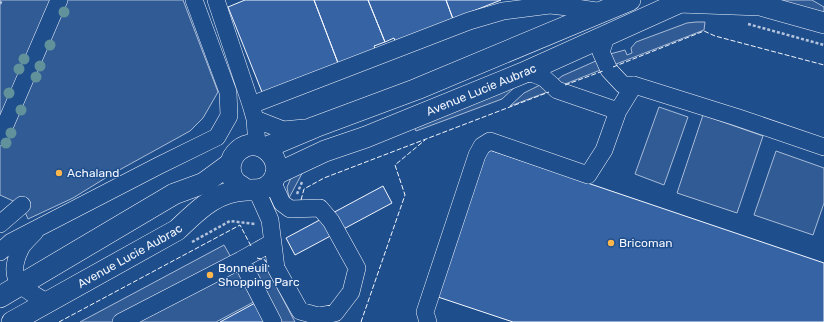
<svg xmlns="http://www.w3.org/2000/svg" width="824" height="322" font-family="Rubik,sans-serif">
  <style>
    .built { fill: #305b95; stroke: #a8bbd7 }
    .building { fill: #3563a3; stroke: #f2f6ff }
    .lines { fill: none; stroke-linecap: round; stroke-linejoin: round }
    .minor-casing { stroke: #f2f6ff; stroke-width: 18 }
    .major-casing { stroke: #f2f6ff; stroke-width: 22 }
    .path { stroke: #b3c4dc; stroke-width: 2.5; stroke-dasharray: 3 2; stroke-linecap: butt }
    .minor { stroke: #1f4e8c; stroke-width: 17 }
    .major { stroke: #1f4e8c; stroke-width: 21 }
    .fence { stroke: #f2f6ff; stroke-width: 1; stroke-dasharray: 5 2; stroke-linecap: butt }
    .tree { fill: #61919a }
    .poi-dot { fill: #ffb74d; stroke: #1f4e8c; stroke-width: 1.5 }
    .labels { text-anchor: middle; stroke-width: 3; stroke-linejoin: round; paint-order: stroke }
    .street-label { font-size: 12px; fill: #f2f6ff; stroke: #1f4e8c }
    .poi-label { font-size: 12px; fill: #f2f6ff; stroke: #1f4e8c; text-anchor: start }
  </style>
  <rect width="100%" height="100%" fill="#1f4e8c"/>
  <!-- built -->
  <path class="built" d="M0 0H183L218 92 203 118 190 131 112 174 73 198 28 219 22 205 0 195Z
    M765 0H812L824 7V17Z
    M696 22H705L704 30 611 66 610 54 625 50 627 55 632 53 631 48 636 42 687 23Z
    M598 60 603 69 560 86 556 81 562 76Z
    M540 85 550 91 510 106 524 93Z
    M516 86 502 99 416 131 413 125Z
    M659 107 688 117 664 185 635 174Z
    M703 115 763 136 737 213 677 193Z
    M776 151 824 168V203L813 235 754 215Z
    M307 164 289 198 287 187 291 178Z
    M224 245 237 268 255 271 266 267 295 322H279L265 296 216 322H80Z"/>
  <!-- building -->
  <path class="building" d="M245 0H314L338 63 262 92 228 7Z
    M314 0H368L385 42 374 46 375 49 338 63Z
    M368 0H446L453 19 395 41 394 38 385 42Z
    M446 0H501L453 19Z
    M487 149 824 263V322H513L438 297Z
    M383 186 392 203 295 255 286 238Z
    M257 302 267 322H220Z"/>
  <g class="lines">
    <defs>
      <path id="minor" d="M216 0 251 105 255 119 257 145
        M607 34 601 52 609 70 623 85H634L736 117 824 147
        M523 73 534 74 544 78 557 90 618 111
        M251 105 469 21 503 11 550 5 577 8 603 12
        M255 119 283 130 304 128
        M0 137 59 0
        M257 191 270 220 276 268 300 311 318 316 335 313 351 292 357 268 331 221 320 208 290 209 282 203 272 181
        M0 224 22 205
        M35 232C31 236 26 241 22 246 16 257 10 274 21 285 28 292 39 297 47 303
        M0 252 11 242 158 166 217 137 229 116 228 92 194 0
        M241 260 273 242
        M121 322 241 260 273 322
        M428 322 425 312 477 155 482 146 490 141 588 175 604 150 618 111 634 85"/>
      <g id="major">
        <path d="M678 2 760 5 824 23"/>
        <path d="M265 148 315 127 417 89 630 0"/>
        <path id="s1" d="M276 174 325 151 366 137 523 73 685 0"/>
        <path d="M0 297 174 194 204 183 230 164"/>
        <path id="s2" d="M12 322 177 230C193 215 210 197 232 192 237 191 242 190 247 190 257 190 264 191 272 182 288 161 259 133 239 150 229 158 227 173 236 183 239 185 243 187 246 190"/>
      </g>
    </defs>
    <!-- minor casing -->
    <use href="#minor" class="minor-casing"/>
    <!-- major casing -->
    <use href="#major" class="major-casing"/>
    <!-- path -->
    <path class="path" d="M0 4 2 0
      M748 24 824 45
      M297 194 302 182
      M192 242 230 221 255 224"/>
    <!-- minor -->
    <use href="#minor" class="minor"/>
    <!-- major -->
    <use href="#major" class="major"/>
    <!-- fence -->
    <path class="fence" d="M613 67 704 31 715 36 824 65
      M565 85 603 71
      M301 200 304 189 324 178 549 92
      M257 258 265 260 269 267
      M59 322 240 225 251 246
      M361 322 405 195 395 165 425 140"/>
  </g>
  <!-- trees -->
  <g class="tree">
    <circle cx="64" cy="12" r="5.5"/>
    <circle cx="50" cy="45" r="5.5"/>
    <circle cx="24" cy="59" r="5.5"/>
    <circle cx="40" cy="66" r="5.5"/>
    <circle cx="19" cy="69" r="5.5"/>
    <circle cx="36" cy="77" r="5.5"/>
    <circle cx="9" cy="93" r="5.5"/>
    <circle cx="21" cy="110" r="5.5"/>
    <circle cx="11" cy="133" r="5.5"/>
    <circle cx="6" cy="143" r="5.5"/>
  </g>
  <!-- markers -->
  <g class="poi-dot">
    <circle cx="59" cy="173" r="4"/>
    <circle cx="611" cy="243" r="4"/>
    <circle cx="210" cy="275" r="4"/>
  </g>
  <g class="labels">
    <!-- street labels -->
    <g class="street-label">
      <text dy="4" stroke="none"><textPath href="#s1" startOffset="222">Avenue Lucie Aubrac</textPath></text>
      <text dy="4" stroke="none"><textPath href="#s2" startOffset="135">Avenue Lucie Aubrac</textPath></text>
    </g>
    <!-- poi labels -->
    <g class="poi-label">
      <text x="67" y="177">Achaland</text>
      <text x="619" y="247">Bricoman</text>
      <text x="218" y="272">Bonneuil<tspan x="218" dy="14">Shopping Parc</tspan></text>
    </g>
  </g>
</svg>
